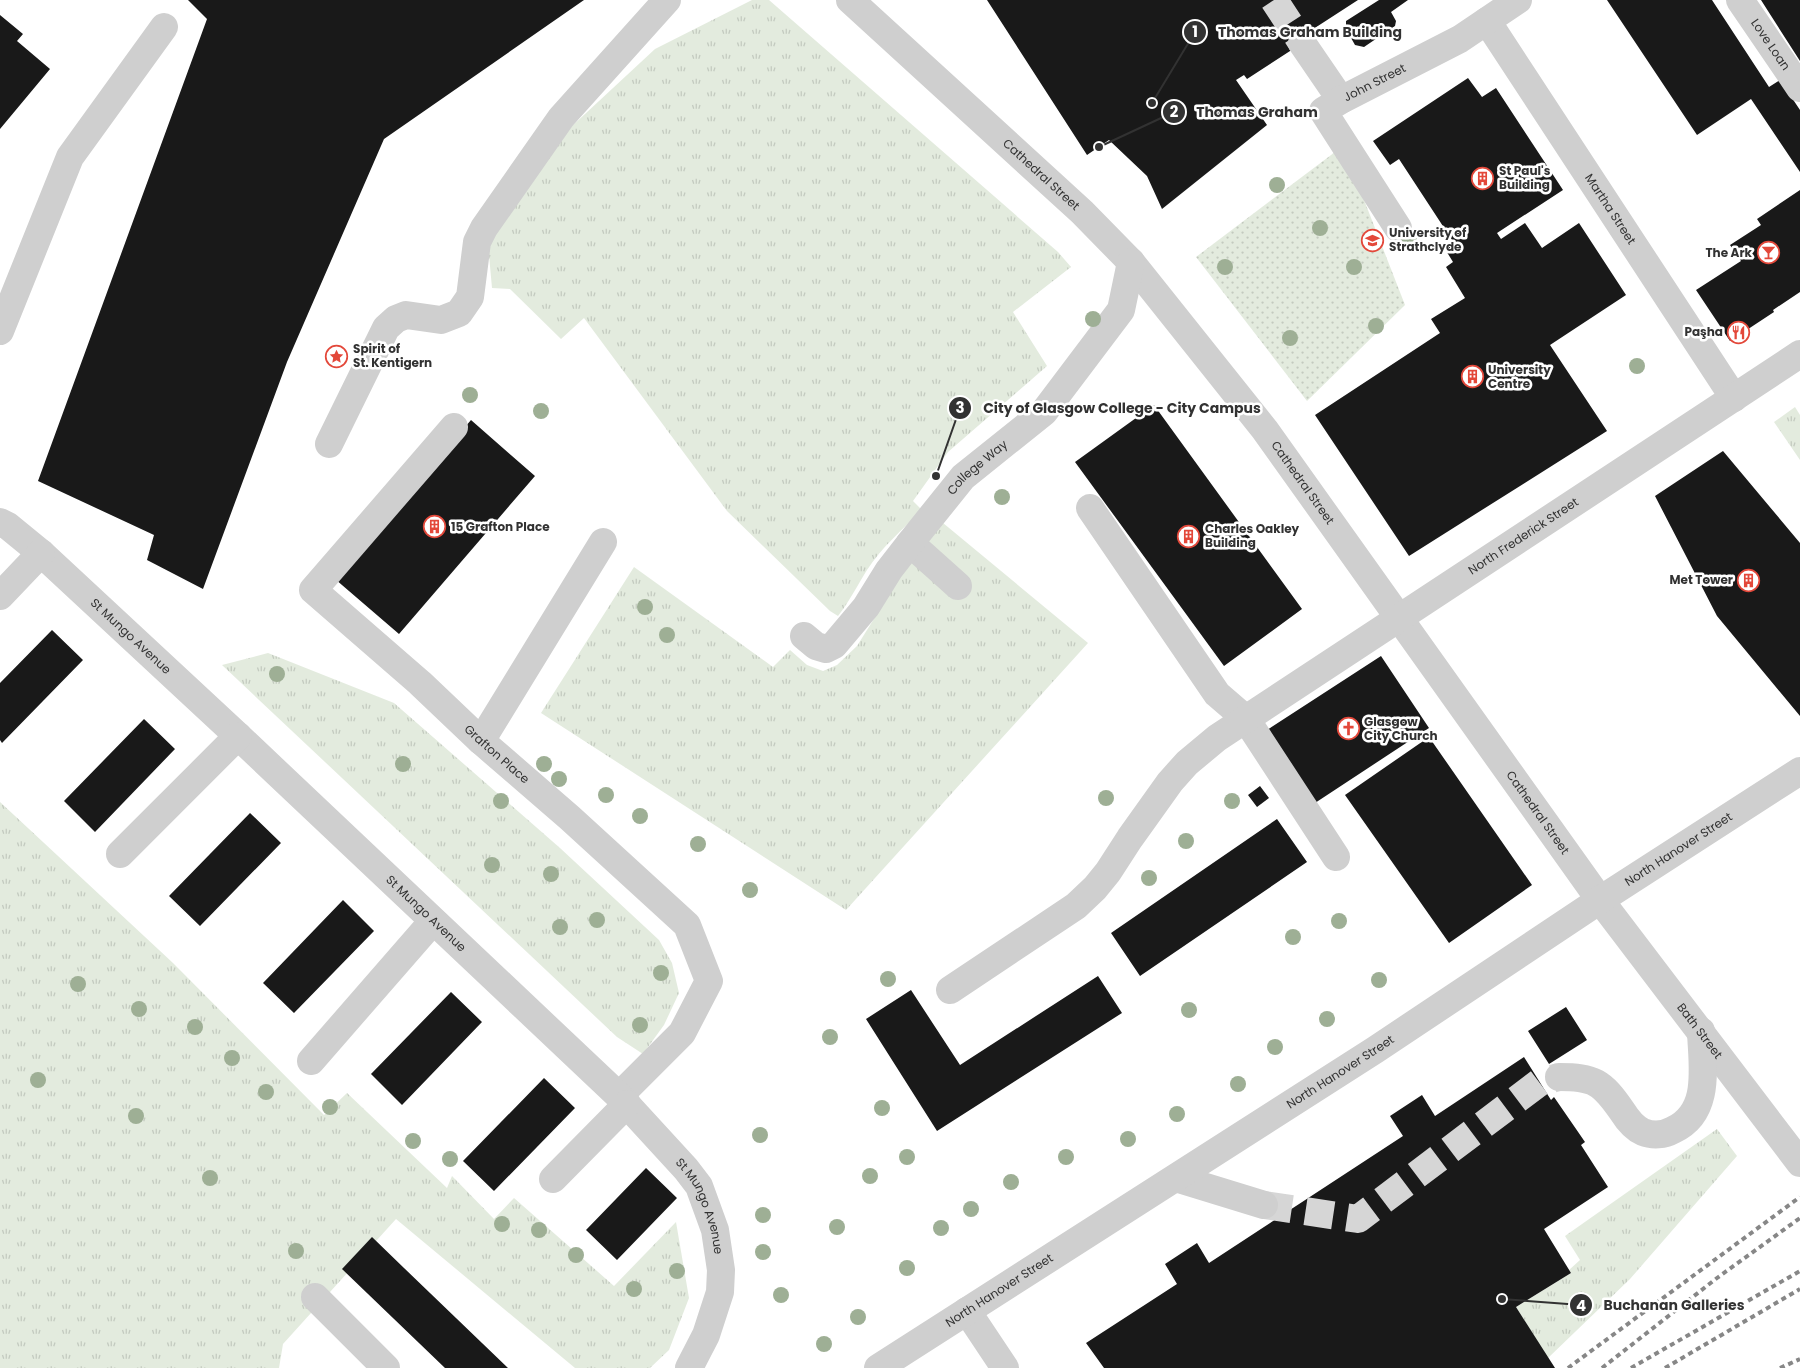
<svg xmlns="http://www.w3.org/2000/svg" width="1800" height="1368" font-family="Poppins,sans-serif">
  <style>
    .grass { fill: url(#grass-tufts) }
    .garden { fill: url(#garden-dots) }
    .building { fill: #191919 }
    .lines { fill: none; stroke-linecap: round; stroke-linejoin: round }
    .minor-tunnel { stroke: #d6d6d6; stroke-width: 28; stroke-dasharray: 28 14; stroke-linecap: butt }
    .minor { stroke: #cfcfcf; stroke-width: 28 }
    .rail { stroke: #878787; stroke-width: 4; stroke-dasharray: 5 4; stroke-linecap: butt }
    .tree { fill: #9eaf95 }
    .labels { text-anchor: middle; stroke-width: 5; stroke-linejoin: round; paint-order: stroke }
    .street-label { font-size: 12px; fill: #323232; stroke: #fff }
    .poi-label { font-size: 12px; font-weight: bold; fill: #323232; stroke: #fff; text-anchor: start }
    .leader { fill: none; stroke: #323232; stroke-width: 2 }
    .callout-dot { fill: #323232; stroke: #fff; stroke-width: 2 }
    .mark-label { font-size: 15px; text-anchor: middle; font-weight: bold; fill: #fff }
    .callout-label { font-size: 14px; text-anchor: middle; font-weight: bold; fill: #323232; stroke: #fff; stroke-width: 5; stroke-linejoin: round; paint-order: stroke }
  </style>
  <defs>
    <pattern id="grass-tufts" width="24" height="20" patternUnits="userSpaceOnUse" patternTransform="scale(1.25)"><rect width="24" height="20" fill="#e3ebde"/><path d="M3 7l-1-3M5 7V3M7 7l1-3M15 17l-1-3M17 17v-4M19 17l1-3" fill="none" stroke="#c3cabf"/></pattern>
    <pattern id="garden-dots" width="8" height="8" patternUnits="userSpaceOnUse" patternTransform="scale(1.25)"><rect width="8" height="8" fill="#e3ebde"/><path d="M2 2h.1M6 6h.1" fill="none" stroke="#c3cabf" stroke-width="1.8" stroke-linecap="round"/></pattern>
  </defs>
  <rect width="100%" height="100%" fill="#fff"/>
  <!-- grass -->
  <path class="grass" d="M752 0H769L1058 252 1071 267 1013 312 1047 366 948 452 913 501 922 510C903 529 881 548 867 570 857 586 849 602 838 616L830 611 727 511 584 318 561 339 510 289 492 288 488 244 571 127 655 49Z
    M1795 407 1800 415V460L1774 422Z
    M937 518 1088 643 846 910 541 713 634 567 773 667 790 650 807 665 823 671 837 665 857 646Z
    M268 653 394 703 560 848 659 940 672 963 679 993 664 1025 643 1054 617 1037 222 665Z
    M0 802 173 963 324 1115 347 1093 447 1188 452 1176 494 1219 514 1198 614 1286 676 1222 689 1298 669 1350 650 1368H575L396 1219 283 1344 279 1368H0Z
    M1717 1129 1737 1156 1630 1279 1548 1358 1516 1307 1571 1273 1569 1270 1580 1260 1565 1236Z"/>
  <!-- garden -->
  <path class="garden" d="M1343 146 1405 305 1307 401 1196 257Z"/>
  <!-- building -->
  <path class="building" d="M188 0H584L384 139 287 362 203 589 147 560 154 535 38 481 207 19Z
    M987 0H1358L1304 35 1307 40 1247 79 1244 75 1236 80 1267 125 1162 209 1147 176 1109 140 1087 155Z
    M1379 0H1408L1391 12 1396 21 1395 26 1364 47 1355 45 1346 29V21Z
    M1607 0H1712L1769 87 1780 80 1800 110V172L1751 99 1697 135Z
    M1761 0H1800V61L1768 11Z
    M0 15 23 34 17 41 50 69 0 129Z
    M1468 78 1482 97 1496 88 1563 190 1497 233 1501 239 1525 223 1542 248 1579 223 1626 295 1550 345 1607 431 1409 556 1315 415 1440 333 1431 319 1465 298 1446 267 1453 262 1445 249 1454 243 1399 159 1390 165 1373 141Z
    M1800 190V292L1773 310 1774 312 1730 341 1696 290 1741 261 1730 245 1761 225 1757 219Z
    M1154 405 1302 609 1224 666 1075 462Z
    M471 420 535 476 399 634 335 579Z
    M1723 451 1800 543V716L1717 616 1655 496Z
    M52 630 83 660 2 743 0 740V683Z
    M1381 656 1429 728 1315 803 1267 730Z
    M144 719 175 749 95 832 64 801Z
    M1429 737 1532 885 1449 943 1345 795Z
    M1260 786 1269 798 1257 807 1248 795Z
    M250 813 281 843 200 926 169 896Z
    M1277 819 1307 862 1140 976 1111 933Z
    M343 900 374 931 294 1013 263 983Z
    M1098 976 1122 1013 937 1131 866 1019 911 990 960 1065Z
    M451 992 482 1022 402 1105 371 1074Z
    M1566 1007 1587 1040 1549 1064 1528 1031Z
    M1524 1057 1551 1100 1554 1097 1585 1142 1581 1145 1608 1187 1544 1229 1571 1273 1516 1307 1555 1368H1104L1086 1343 1177 1284 1165 1264 1197 1243 1209 1263 1403 1136 1390 1116 1422 1095 1435 1116Z
    M544 1078 575 1108 494 1191 463 1161Z
    M646 1168 677 1198 617 1260 586 1230Z
    M372 1237 404 1268 508 1368H445L342 1269Z"/>
  <g class="lines">
    <!-- minor-tunnel -->
    <path class="minor-tunnel" d="M1274 0 1302 43
      M1264 1205 1358 1219 1540 1082 1559 1077"/>
    <!-- minor -->
    <g class="minor">
      <path id="s1" d="M850 0 1082 212 1131 262 1265 430 1600 900 1800 1163"/>
      <path id="s2" d="M1740 0 1800 88"/>
      <path id="s3" d="M1487 21 1734 398"/>
      <path d="M1302 43 1341 100"/>
      <path id="s4" d="M1398 228 1323 111 1341 100 1460 39 1518 0"/>
      <path d="M0 331 70 157 164 27"/>
      <path id="s5" d="M454 427 313 590 420 683 481 741 570 818 687 925 709 981 682 1033 619 1096"/>
      <path d="M329 444 386 328 396 319 406 315 441 320 459 313 470 297 477 242 484 228 561 118 667 0"/>
      <path d="M1090 508 1217 694 1246 719 1336 857"/>
      <path id="s6" d="M0 522 8 526 41 553 238 736 619 1096 686 1169 699 1186 715 1230 721 1270 720 1292 706 1335 689 1368"/>
      <path d="M910 543 958 586"/>
      <path d="M0 596 41 553"/>
      <path id="s7" d="M804 636 816 646 826 649 834 645 866 607 889 570 910 543 963 477 1044 412 1121 310 1131 262"/>
      <path d="M481 741 603 542"/>
      <path d="M120 854 238 736"/>
      <path id="s8" d="M950 990 1076 906 1095 888 1108 872 1130 838 1170 782 1187 763 1217 738 1800 354"/>
      <path d="M311 1061 433 921"/>
      <path d="M1559 1077C1594 1077 1602 1082 1622 1111 1627 1119 1634 1128 1643 1132 1653 1136 1664 1135 1673 1130 1712 1112 1702 1065 1701 1031"/>
      <path d="M1176 1178 1264 1205"/>
      <path d="M553 1179 627 1104"/>
      <path d="M315 1297 386 1368"/>
      <path d="M967 1311 1005 1368"/>
      <path id="s9" d="M878 1368 1375 1050 1600 900 1800 771"/>
    </g>
    <!-- rail -->
    <path class="rail" d="M1568 1368 1800 1197
      M1602 1368 1717 1278 1800 1218
      M1631 1368 1800 1271
      M1665 1368 1800 1289
      M1780 1368 1800 1359"/>
  </g>
  <!-- trees -->
  <g class="tree">
    <circle cx="1277" cy="185" r="8"/>
    <circle cx="1320" cy="228" r="8"/>
    <circle cx="1409" cy="237" r="8"/>
    <circle cx="1225" cy="267" r="8"/>
    <circle cx="1354" cy="267" r="8"/>
    <circle cx="1093" cy="319" r="8"/>
    <circle cx="1376" cy="326" r="8"/>
    <circle cx="1290" cy="338" r="8"/>
    <circle cx="1637" cy="366" r="8"/>
    <circle cx="470" cy="395" r="8"/>
    <circle cx="541" cy="411" r="8"/>
    <circle cx="1002" cy="497" r="8"/>
    <circle cx="645" cy="607" r="8"/>
    <circle cx="667" cy="635" r="8"/>
    <circle cx="277" cy="674" r="8"/>
    <circle cx="403" cy="764" r="8"/>
    <circle cx="544" cy="764" r="8"/>
    <circle cx="559" cy="779" r="8"/>
    <circle cx="606" cy="795" r="8"/>
    <circle cx="1106" cy="798" r="8"/>
    <circle cx="501" cy="801" r="8"/>
    <circle cx="1232" cy="801" r="8"/>
    <circle cx="640" cy="816" r="8"/>
    <circle cx="1186" cy="841" r="8"/>
    <circle cx="698" cy="844" r="8"/>
    <circle cx="492" cy="865" r="8"/>
    <circle cx="551" cy="874" r="8"/>
    <circle cx="1149" cy="878" r="8"/>
    <circle cx="750" cy="890" r="8"/>
    <circle cx="597" cy="920" r="8"/>
    <circle cx="1339" cy="921" r="8"/>
    <circle cx="560" cy="927" r="8"/>
    <circle cx="1293" cy="937" r="8"/>
    <circle cx="661" cy="973" r="8"/>
    <circle cx="888" cy="979" r="8"/>
    <circle cx="1379" cy="980" r="8"/>
    <circle cx="78" cy="984" r="8"/>
    <circle cx="139" cy="1009" r="8"/>
    <circle cx="1189" cy="1010" r="8"/>
    <circle cx="1327" cy="1019" r="8"/>
    <circle cx="640" cy="1025" r="8"/>
    <circle cx="195" cy="1027" r="8"/>
    <circle cx="830" cy="1037" r="8"/>
    <circle cx="1275" cy="1047" r="8"/>
    <circle cx="232" cy="1058" r="8"/>
    <circle cx="38" cy="1080" r="8"/>
    <circle cx="1238" cy="1084" r="8"/>
    <circle cx="266" cy="1092" r="8"/>
    <circle cx="330" cy="1107" r="8"/>
    <circle cx="882" cy="1108" r="8"/>
    <circle cx="1177" cy="1114" r="8"/>
    <circle cx="136" cy="1116" r="8"/>
    <circle cx="760" cy="1135" r="8"/>
    <circle cx="1128" cy="1139" r="8"/>
    <circle cx="413" cy="1141" r="8"/>
    <circle cx="907" cy="1157" r="8"/>
    <circle cx="1066" cy="1157" r="8"/>
    <circle cx="450" cy="1159" r="8"/>
    <circle cx="870" cy="1176" r="8"/>
    <circle cx="210" cy="1178" r="8"/>
    <circle cx="1011" cy="1182" r="8"/>
    <circle cx="971" cy="1209" r="8"/>
    <circle cx="763" cy="1215" r="8"/>
    <circle cx="502" cy="1224" r="8"/>
    <circle cx="837" cy="1227" r="8"/>
    <circle cx="941" cy="1228" r="8"/>
    <circle cx="539" cy="1230" r="8"/>
    <circle cx="296" cy="1251" r="8"/>
    <circle cx="763" cy="1252" r="8"/>
    <circle cx="576" cy="1255" r="8"/>
    <circle cx="907" cy="1268" r="8"/>
    <circle cx="677" cy="1271" r="8"/>
    <circle cx="634" cy="1289" r="8"/>
    <circle cx="781" cy="1295" r="8"/>
    <circle cx="858" cy="1317" r="8"/>
    <circle cx="824" cy="1344" r="8"/>
  </g>
  <!-- icons -->
  <defs>
    <symbol id="building-ring" viewBox="-11 -11 22 22"><circle r="9.5" fill="#fff" stroke="#e3483a" stroke-width="1.5"/><path d="M-4-6H4V6H1V3H-1V6H-4ZM-2.5-4.3h1.7v1.8h-1.7ZM.8-4.3h1.7v1.8H.8ZM-2.5-1h1.7V.8h-1.7ZM.8-1h1.7V.8H.8Z" fill="#e3483a"/></symbol>
    <symbol id="university-ring" viewBox="-11 -11 22 22"><circle r="9.5" fill="#fff" stroke="#e3483a" stroke-width="1.5"/><path d="M0-5L7-2L0 1L-7-2ZM-4 1L0 2.5L4 1V4Q0 6-4 4Z" fill="#e3483a"/></symbol>
    <symbol id="bar-ring" viewBox="-11 -11 22 22"><circle r="9.5" fill="#fff" stroke="#e3483a" stroke-width="1.5"/><path d="M-6-5H6L.8 .8V4.5H3.5V6h-7V4.5H-.8V.8Z" fill="#e3483a"/></symbol>
    <symbol id="restaurant-ring" viewBox="-11 -11 22 22"><circle r="9.5" fill="#fff" stroke="#e3483a" stroke-width="1.5"/><path d="M-5-6h1v4h1v-4h1v4h1v-4h1v5L-1.5 .5V6h-2V.5L-5-1ZM5-6V6H3V1.5H1.5Q1.5-4 5-6Z" fill="#e3483a"/></symbol>
    <symbol id="sight-ring" viewBox="-11 -11 22 22"><circle r="9.5" fill="#fff" stroke="#e3483a" stroke-width="1.5"/><path d="M0-6L1.8-2.2L6-1.7L2.9 1.2L3.7 5.4L0 3.3L-3.7 5.4L-2.9 1.2L-6-1.7L-1.8-2.2Z" fill="#e3483a"/></symbol>
    <symbol id="church-ring" viewBox="-11 -11 22 22"><circle r="9.5" fill="#fff" stroke="#e3483a" stroke-width="1.5"/><path d="M-1.2-6h2.4v3.5h3.3v2.4h-3.3V6h-2.4V-.1h-3.3v-2.4h3.3Z" fill="#e3483a"/></symbol>
  </defs>
  <g fill-rule="evenodd">
    <use href="#building-ring" x="1470" y="166" width="25" height="25"/>
    <use href="#university-ring" x="1360" y="228" width="25" height="25"/>
    <use href="#bar-ring" x="1756" y="240" width="25" height="25"/>
    <use href="#restaurant-ring" x="1726" y="320" width="25" height="25"/>
    <use href="#sight-ring" x="324" y="344" width="25" height="25"/>
    <use href="#building-ring" x="1460" y="364" width="25" height="25"/>
    <use href="#building-ring" x="422" y="514" width="25" height="25"/>
    <use href="#building-ring" x="1176" y="524" width="25" height="25"/>
    <use href="#building-ring" x="1736" y="568" width="25" height="25"/>
    <use href="#church-ring" x="1336" y="716" width="25" height="25"/>
  </g>
  <g class="labels">
    <!-- street labels -->
    <g class="street-label">
      <text dy="4" stroke="none"><textPath href="#s2" startOffset="54">Love Loan</textPath></text>
      <text dy="4" stroke="none"><textPath href="#s4" startOffset="198">John Street</textPath></text>
      <text dy="4" stroke="none"><textPath href="#s1" startOffset="259">Cathedral Street</textPath></text>
      <text dy="4" stroke="none"><textPath href="#s3" startOffset="225">Martha Street</textPath></text>
      <text dy="4" stroke="none"><textPath href="#s7" startOffset="264">College Way</textPath></text>
      <text dy="4" stroke="none"><textPath href="#s1" startOffset="664">Cathedral Street</textPath></text>
      <text dy="4" stroke="none"><textPath href="#s8" startOffset="739">North Frederick Street</textPath></text>
      <text dy="4" stroke="none"><textPath href="#s6" startOffset="174">St Mungo Avenue</textPath></text>
      <text dy="4" stroke="none"><textPath href="#s5" startOffset="462">Grafton Place</textPath></text>
      <text dy="4" stroke="none"><textPath href="#s1" startOffset="1069">Cathedral Street</textPath></text>
      <text dy="4" stroke="none"><textPath href="#s9" startOffset="954">North Hanover Street</textPath></text>
      <text dy="4" stroke="none"><textPath href="#s6" startOffset="579">St Mungo Avenue</textPath></text>
      <text dy="4" stroke="none"><textPath href="#s1" startOffset="1341">Bath Street</textPath></text>
      <text dy="4" stroke="none"><textPath href="#s9" startOffset="549">North Hanover Street</textPath></text>
      <text dy="4" stroke="none"><textPath href="#s6" startOffset="984">St Mungo Avenue</textPath></text>
      <text dy="4" stroke="none"><textPath href="#s9" startOffset="144">North Hanover Street</textPath></text>
    </g>
    <!-- poi labels -->
    <g class="poi-label">
      <text x="1499" y="175">St Paul's<tspan x="1499" dy="14">Building</tspan></text>
      <text x="1389" y="237">University of<tspan x="1389" dy="14">Strathclyde</tspan></text>
      <text x="1752" y="257" text-anchor="end">The Ark</text>
      <text x="1723" y="336" text-anchor="end">Paşha</text>
      <text x="353" y="353">Spirit of<tspan x="353" dy="14">St. Kentigern</tspan></text>
      <text x="1488" y="374">University<tspan x="1488" dy="14">Centre</tspan></text>
      <text x="451" y="531">15 Grafton Place</text>
      <text x="1205" y="533">Charles Oakley<tspan x="1205" dy="14">Building</tspan></text>
      <text x="1733" y="584" text-anchor="end">Met Tower</text>
      <text x="1364" y="726">Glasgow<tspan x="1364" dy="14">City Church</tspan></text>
    </g>
  </g>
  <!-- callouts -->
  <path class="leader" d="M1152 103L1195 32M1099 147L1174 112M936 476L960 408M1502 1299L1581 1305"/>
  <g class="callout-dot">
    <circle cx="1152" cy="103" r="5"/>
    <circle cx="1099" cy="147" r="5"/>
    <circle cx="936" cy="476" r="5"/>
    <circle cx="1502" cy="1299" r="5"/>
    <circle cx="1195" cy="32" r="12"/>
    <circle cx="1174" cy="112" r="12"/>
    <circle cx="960" cy="408" r="12"/>
    <circle cx="1581" cy="1305" r="12"/>
  </g>
  <g class="mark-label">
    <text x="1195" y="37">1</text>
    <text x="1174" y="117">2</text>
    <text x="960" y="413">3</text>
    <text x="1581" y="1311">4</text>
  </g>
  <g class="callout-label">
    <text x="1310" y="37">Thomas Graham Building</text>
    <text x="1257" y="117">Thomas Graham</text>
    <text x="1122" y="413">City of Glasgow College - City Campus</text>
    <text x="1674" y="1310">Buchanan Galleries</text>
  </g>
</svg>
